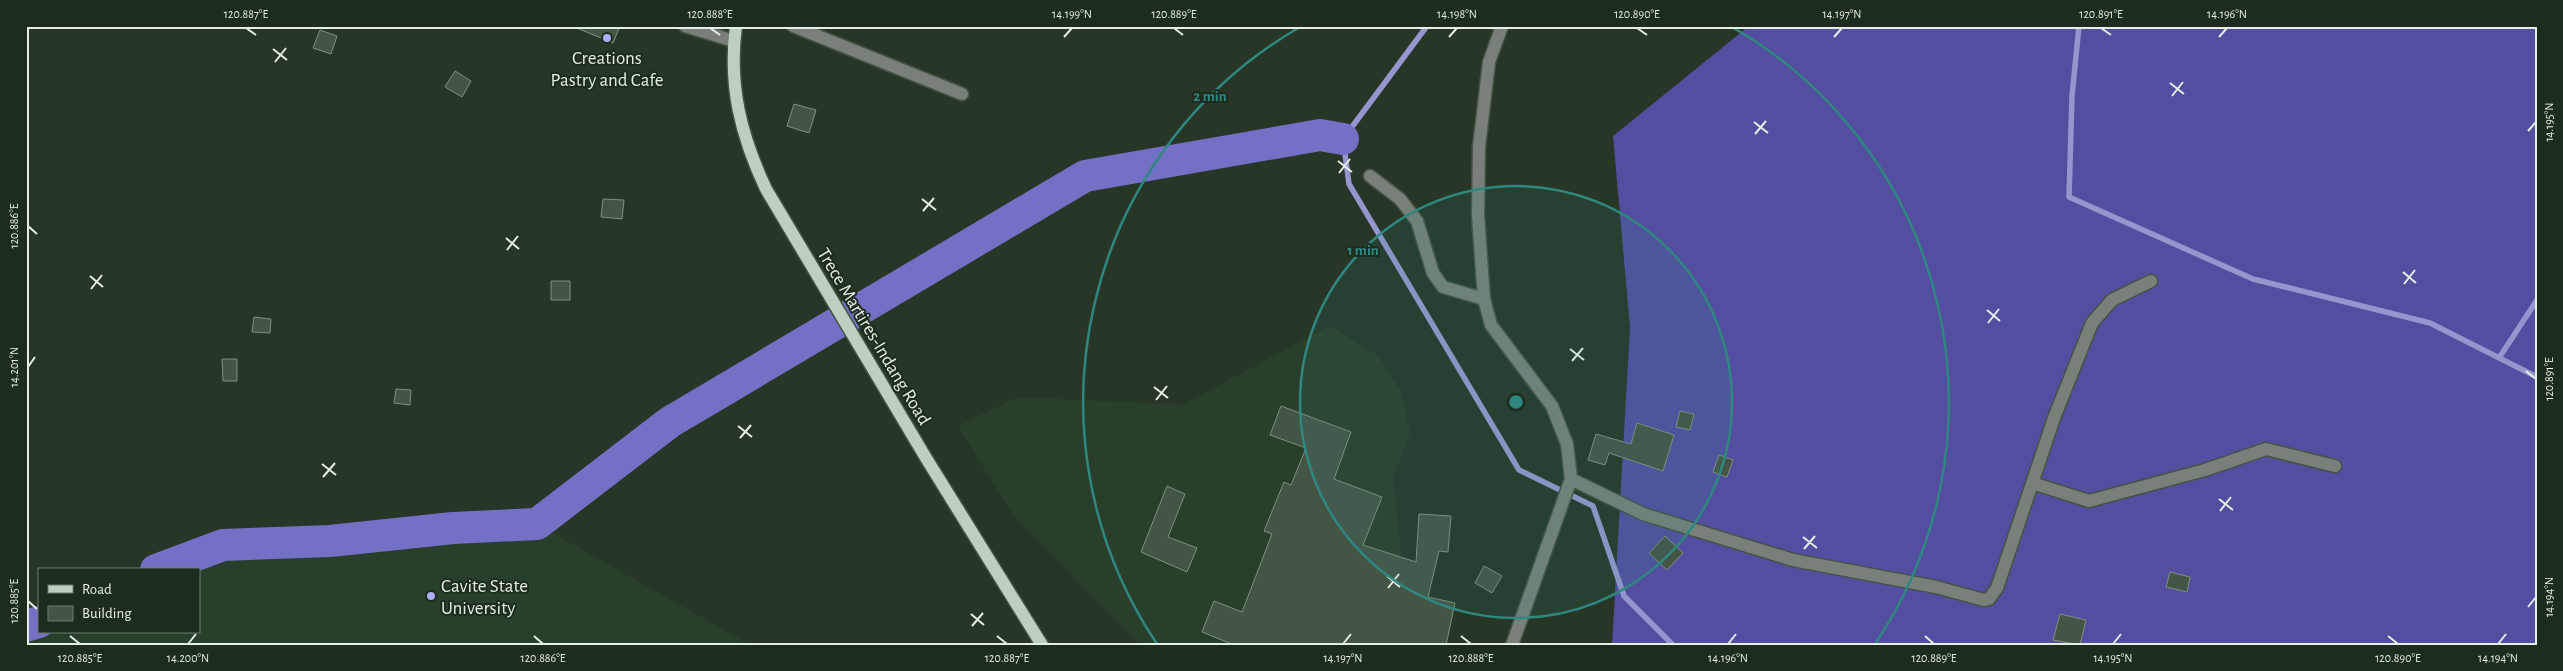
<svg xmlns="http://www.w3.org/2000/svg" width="2563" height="671" font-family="'Alegreya Sans',sans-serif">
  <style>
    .built { fill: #2a3f2b }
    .forest { fill: #544ea1 }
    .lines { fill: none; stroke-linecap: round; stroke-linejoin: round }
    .stream { stroke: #9696cf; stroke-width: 5.5 }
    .river { stroke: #7470c6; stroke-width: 32 }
    .building { fill: #455545; stroke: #7f917f }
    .minor-casing { stroke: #455345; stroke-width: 15 }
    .major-casing { stroke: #455345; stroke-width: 15 }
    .minor { stroke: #798079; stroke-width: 12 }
    .major { stroke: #bfcfbf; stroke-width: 12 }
    .ticks { fill: none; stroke: #e5eee5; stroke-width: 2 }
    .ring { fill: none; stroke: #2f8880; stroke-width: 2.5 }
    .poi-dot { fill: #aeaefb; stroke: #1d2c1e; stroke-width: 2 }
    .labels { text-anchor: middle; stroke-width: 4; stroke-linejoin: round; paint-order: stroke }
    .poi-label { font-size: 19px; fill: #e5eee5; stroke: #1d2c1e }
    .street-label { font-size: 19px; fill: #e5eee5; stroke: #1d2c1e }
    .centre { fill: #2f8880; stroke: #1d2c1e; stroke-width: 2.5 }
    .ring-label { font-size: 15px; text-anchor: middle; font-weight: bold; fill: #2f8880; stroke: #1d2c1e; stroke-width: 4; stroke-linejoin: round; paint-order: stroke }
    .neatline { fill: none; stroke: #e5eee5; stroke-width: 2 }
    .ticks-label { font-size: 12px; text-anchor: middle; fill: #e5eee5 }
  </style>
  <rect width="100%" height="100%" fill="#273627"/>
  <!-- built -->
  <path class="built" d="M1329 326 1378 355 1401 391 1410 433 1393 478 1402 559 1370 645H1141L1015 518 958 426 1017 397 1182 405Z
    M537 524 751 645H26V626L39 622V632H199V570H156L223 545 330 541 453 528Z"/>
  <!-- forest -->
  <path class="forest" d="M1749 26H2537V645H1612L1630 327 1613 136Z"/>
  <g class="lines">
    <!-- stream -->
    <path class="stream" d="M1427 26 1343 139 1349 184 1519 470 1593 506 1624 596 1673 645
      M2079 26 2072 96 2069 197 2253 279 2430 323 2537 377
      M2499 358 2537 300"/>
    <!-- river -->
    <path class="river" d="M156 570 223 545 330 541 453 528 537 524 670 422 1085 176 1320 135 1343 139
      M26 626 39 622"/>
  </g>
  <!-- building -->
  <path class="building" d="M572 26H620L613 43Z
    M320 30 337 36 331 54 313 48Z
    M455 71 471 81 462 97 445 87Z
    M794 104 816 110 809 133 787 126Z
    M603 199 624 200 622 219 601 217Z
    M551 281H570V300H551Z
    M254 317 271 319 270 333 252 332Z
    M222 359H237V381H223Z
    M396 389 411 390 410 405 394 403Z
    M1281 406 1351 432 1334 479 1382 497 1363 545 1416 562 1419 514 1451 516 1448 552 1439 551 1428 597 1455 603 1446 645H1234L1202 632 1214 601 1242 612 1272 534 1264 531 1284 482 1291 485 1306 448 1270 435Z
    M1680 411 1694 414 1690 430 1676 427Z
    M1637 423 1674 435 1663 471 1609 453 1605 465 1588 460 1596 434 1631 444Z
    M1719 455 1733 460 1727 477 1713 472Z
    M1167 486 1185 494 1168 537 1197 548 1187 572 1141 552Z
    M1665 536 1683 553 1667 570 1649 553Z
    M1484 566 1502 576 1492 593 1475 583Z
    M2170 572 2190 577 2187 592 2166 587Z
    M2060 614 2086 620 2080 645 2053 640Z"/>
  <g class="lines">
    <defs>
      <path id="minor" d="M685 26 734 41
        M793 26 962 94
        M1502 26 1489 62 1479 147 1478 215 1484 299 1491 325 1552 406 1567 444 1571 479 1512 645
        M1370 176 1400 199 1417 221 1433 273 1443 287 1484 299
        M1571 479 1643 514 1793 560 1936 587 1984 600 1989 599 1997 588 2054 418 2092 323 2112 300 2151 281
        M2032 483 2089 501 2205 470 2266 449 2335 466"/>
      <path id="major" d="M736 26C728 85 741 136 766 189L926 458 1042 645"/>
    </defs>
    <!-- minor casing -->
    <use href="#minor" class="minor-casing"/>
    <!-- major casing -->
    <use href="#major" class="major-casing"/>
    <!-- minor -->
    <use href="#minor" class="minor"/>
    <!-- major -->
    <use href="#major" class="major"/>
  </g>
  <!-- ticks -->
  <path class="ticks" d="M246 28 256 35M710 28 720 35M1174 28 1183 35M1637 28 1647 35M2101 28 2111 35M1064 37 1072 28M1449 37 1457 28M1834 37 1842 28M2219 37 2227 28M273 49 287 60M275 62 286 48M2170 83 2184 94M2172 96 2183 82M1754 122 1768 133M2528 131 2536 122M1755 134 1766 121M1338 161 1352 172M1339 173 1350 159M922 199 936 210M923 211 934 198M28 226 37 234M506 238 519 249M507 250 518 236M2403 272 2416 283M90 276 103 287M2404 284 2415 270M91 289 102 275M1987 310 2000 321M1988 323 1999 309M1570 349 1584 360M1572 361 1583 348M28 367 35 357M2526 371 2536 379M1154 387 1168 398M1156 400 1167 386M738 426 752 437M740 438 751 425M322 464 336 475M323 477 335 463M2219 499 2233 510M2220 511 2231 497M1803 537 1817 548M1804 549 1815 536M1387 576 1400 587M1388 588 1399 574M28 601 37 609M2528 607 2536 597M971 614 984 625M972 626 983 613M70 636 80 644M534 636 543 644M997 636 1007 644M1461 636 1471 644M1925 636 1934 644M2388 636 2398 644M188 644 196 634M1343 644 1351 634M1728 644 1736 634M2113 644 2121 634M2498 644 2506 634"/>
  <!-- distance rings -->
  <circle cx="1516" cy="402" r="216" fill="#2f8880" fill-opacity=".12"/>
  <g class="ring">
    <circle cx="1516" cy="402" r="216"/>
    <path d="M1157 644A433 433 0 0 1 1300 27M1732 27A433 433 0 0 1 1875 644"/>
  </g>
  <!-- markers -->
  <g class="poi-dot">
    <circle cx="607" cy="38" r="5"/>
    <circle cx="431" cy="596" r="5"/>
  </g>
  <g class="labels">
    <!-- poi labels -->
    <g class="poi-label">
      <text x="607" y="64">Creations<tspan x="607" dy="22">Pastry and Cafe</tspan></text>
      <text x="441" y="592" text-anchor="start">Cavite State<tspan x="441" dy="22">University</tspan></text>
    </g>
    <!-- street labels -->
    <g class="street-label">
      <text transform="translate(875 336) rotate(59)" y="7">Trece Martires-Indang Road</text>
    </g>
  </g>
  <circle cx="1516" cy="402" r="8" class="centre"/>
  <g class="ring-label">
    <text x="1210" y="101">2 min</text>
    <text x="1363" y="255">1 min</text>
  </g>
  <!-- border -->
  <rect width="2563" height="671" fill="none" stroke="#1d2c1e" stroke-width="55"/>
  <!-- legend -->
  <rect x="38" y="568" width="162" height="65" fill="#1d2c1e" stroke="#6d7a6e"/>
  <rect x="48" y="585" width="25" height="8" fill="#bfcfbf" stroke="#6d7a6e"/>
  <text x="82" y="594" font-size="15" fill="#e5eee5">Road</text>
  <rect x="48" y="606" width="25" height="15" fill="#455545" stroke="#6d7a6e"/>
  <text x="82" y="618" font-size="15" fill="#e5eee5">Building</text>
  <rect x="28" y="28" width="2508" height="616" class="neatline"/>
  <g class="ticks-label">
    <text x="246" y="18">120.887°E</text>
    <text x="710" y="18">120.888°E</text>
    <text x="1072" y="18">14.199°N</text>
    <text x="1174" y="18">120.889°E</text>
    <text x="1457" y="18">14.198°N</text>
    <text x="1637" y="18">120.890°E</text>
    <text x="1842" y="18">14.197°N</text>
    <text x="2101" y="18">120.891°E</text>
    <text x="2227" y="18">14.196°N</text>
    <text transform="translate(2549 122) rotate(-90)" y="4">14.195°N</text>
    <text transform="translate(14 226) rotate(-90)" y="4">120.886°E</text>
    <text transform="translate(14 367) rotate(-90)" y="4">14.201°N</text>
    <text transform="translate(2549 379) rotate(-90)" y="4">120.891°E</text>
    <text transform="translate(2549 597) rotate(-90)" y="4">14.194°N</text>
    <text transform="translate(14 601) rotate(-90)" y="4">120.885°E</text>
    <text x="80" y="662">120.885°E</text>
    <text x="188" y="662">14.200°N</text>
    <text x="543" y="662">120.886°E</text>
    <text x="1007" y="662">120.887°E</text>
    <text x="1343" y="662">14.197°N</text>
    <text x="1471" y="662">120.888°E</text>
    <text x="1728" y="662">14.196°N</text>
    <text x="1934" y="662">120.889°E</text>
    <text x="2113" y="662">14.195°N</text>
    <text x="2398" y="662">120.890°E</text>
    <text x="2498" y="662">14.194°N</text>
  </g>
</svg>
